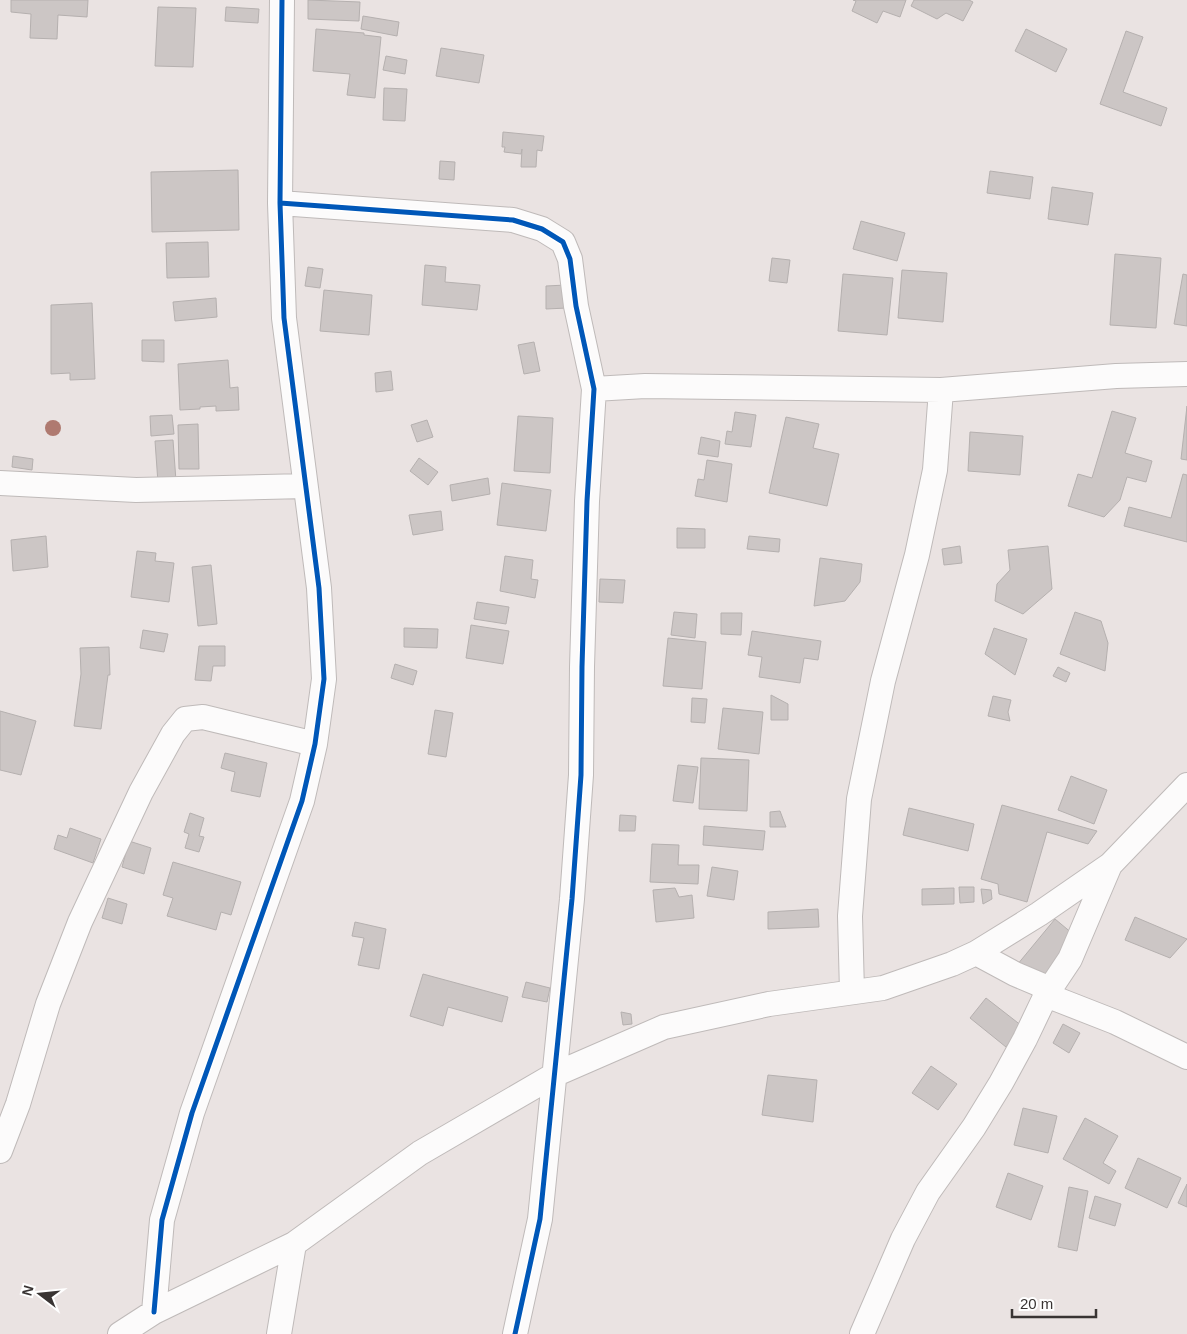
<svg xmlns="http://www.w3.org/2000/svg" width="1187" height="1334" font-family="Helvetica,sans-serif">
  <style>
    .building { fill: #ccc6c5; stroke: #b5b0af }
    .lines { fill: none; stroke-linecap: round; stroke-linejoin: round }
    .street-casing { stroke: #bfbab9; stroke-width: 26 }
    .street { stroke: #fcfbfb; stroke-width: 24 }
    .cycleway-casing { stroke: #fff; stroke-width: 8 }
    .cycleway { stroke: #0057b8; stroke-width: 5 }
    .tree { fill: #af7a70 }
  </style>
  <rect width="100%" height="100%" fill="#eae3e2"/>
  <!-- building -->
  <path class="building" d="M11 0H88L87 17 58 15 57 39 30 38 31 14 11 12Z
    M308 0 360 2 359 21 308 19Z
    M853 0H906L900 17 883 11 877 23 852 11 856 1Z
    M914 0H969L973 2 963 21 946 13 937 19 911 6Z
    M158 7 196 8 193 67 155 66Z
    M226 7 259 9 258 23 225 21Z
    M363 16 399 22 397 36 361 29Z
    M316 29 364 33V35L381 37 375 98 347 95 350 74 313 71Z
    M1026 29 1067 49 1056 72 1015 51Z
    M1126 31 1143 37 1123 92 1167 108 1161 126 1100 104Z
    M441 48 484 55 479 83 436 76Z
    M386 56 407 60 405 74 383 70Z
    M384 88 407 89 405 121 383 120Z
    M503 132 544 136 542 151 537 150 536 167H521L522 149 521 154 504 152 505 147H502Z
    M440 161 455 162 454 180 439 179Z
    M238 170 239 230 152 232 151 172Z
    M990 171 1033 177 1030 199 987 193Z
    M1052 187 1093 193 1088 225 1048 219Z
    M861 221 905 233 897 261 853 249Z
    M208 242 209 277 167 278 166 243Z
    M1115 254 1161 258 1156 328 1110 325Z
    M772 258 790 260 787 283 769 281Z
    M425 265 446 267 445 282 480 285 477 310 422 305Z
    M308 267 323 269 320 288 305 286Z
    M902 270 947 273 943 322 898 318Z
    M843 274 893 278 887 335 838 331Z
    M1183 274 1187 275V326L1174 324Z
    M566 285 567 308 546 309V286Z
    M324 290 372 295 369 335 320 331Z
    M216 298 217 317 175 321 173 302Z
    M92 303 95 379 70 380V373L51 374V305Z
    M142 340H164V362L142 361Z
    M534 342 540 371 524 374 518 345Z
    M228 360 230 388 238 387 239 410 216 411V406L200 407V409L180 410 178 364Z
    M391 371 393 390 376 392 375 373Z
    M1187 406V460L1181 459Z
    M1112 411 1136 418 1125 453 1152 461 1146 482 1127 477 1120 500 1104 517 1068 506 1078 474 1092 478Z
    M735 412 756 415 751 447 725 444 727 431 732 432Z
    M172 415 174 434 151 436 150 416Z
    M518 416 553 418 550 473 514 471Z
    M786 417 819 424 813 448 839 454 827 506 769 493Z
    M427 420 433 437 417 442 411 425Z
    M198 424 199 469H179L178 425Z
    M970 432 1023 436 1020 475 968 471Z
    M701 437 720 441 718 457 698 454Z
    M173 440 176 481 158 483 155 441Z
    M13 456 33 459 32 470 12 467Z
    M419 458 438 472 428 485 410 471Z
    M707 460 732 464 727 502 695 496 698 479 704 480Z
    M1183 474 1187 475V542L1124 526 1129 507 1171 518Z
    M488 478 490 494 452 501 450 485Z
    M502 483 551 490 546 531 497 525Z
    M441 511 443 530 413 535 409 515Z
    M677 528 705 529V548H677Z
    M46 536 48 567 13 571 11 540Z
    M749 536 780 539 779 552 747 549Z
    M960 546 962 563 944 565 942 549Z
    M1048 546 1052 589 1023 614 995 601 997 584 1010 570 1008 550Z
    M137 551 156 553 155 561 174 563 169 602 131 597Z
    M505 556 533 560 531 579 538 580 535 598 500 591Z
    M820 558 862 564 860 582 845 601 814 606Z
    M211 565 217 624 198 626 192 567Z
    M600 579 625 580 623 603 599 602Z
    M477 602 509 607 506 624 474 619Z
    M674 612 697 614 695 638 671 635Z
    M1075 612 1101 621 1108 643 1105 671 1060 654Z
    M721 613H742L741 635 721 634Z
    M471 625 509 631 503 664 466 658Z
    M404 628 438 629 437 648 404 647Z
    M994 628 1027 639 1015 675 985 654Z
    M143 630 168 634 164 652 140 648Z
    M752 631 821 641 818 660 804 658 800 683 759 677 762 657 748 655Z
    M668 638 706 642 702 689 663 686Z
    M199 646H225V666H213L211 681 195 680Z
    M109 647 110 675H108L101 729 74 726 81 674 80 648Z
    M395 664 417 671 413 685 391 678Z
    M1058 667 1070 673 1066 682 1053 676Z
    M771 695 788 704V720H771Z
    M993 696 1011 700 1008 712 1010 721 988 716Z
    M692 698 707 699 705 723 691 722Z
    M723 708 763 712 759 754 718 749Z
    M435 710 453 713 446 757 428 754Z
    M0 711 36 721 21 775 0 770Z
    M225 753 267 763 260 797 231 791 235 772 221 768Z
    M701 758 749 760 747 811 699 809Z
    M678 765 698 767 693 803 673 801Z
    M1071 776 1107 790 1094 824 1058 810Z
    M1002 805 1097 831 1088 844 1047 832 1027 902 999 894 998 884 981 879Z
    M909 808 974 824 968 851 903 835Z
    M780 811 786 827H770V812Z
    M190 813 204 818 199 836 204 837 199 852 185 848 189 834 184 832Z
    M620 815 636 816 635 831H619Z
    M704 826 765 831 763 850 703 845Z
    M70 828 101 839 93 863 54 849 58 835 67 838Z
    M129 841 151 848 144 874 122 867Z
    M652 844 679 845 678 865H699L698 884 650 882Z
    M173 862 241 882 231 915 221 912 216 930 167 916 173 898 163 895Z
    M712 867 738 871 734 900 707 896Z
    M959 887H974V902L960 903Z
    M675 888 679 897 692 895 694 918 656 922 653 890Z
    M954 888V904L922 905V889Z
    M981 889 991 890 992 899 983 904Z
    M108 898 127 904 122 924 102 918Z
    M818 909 819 927 768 929V912Z
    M1135 917 1187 939 1170 958 1125 940Z
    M1055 919 1079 939 1041 985 1017 965Z
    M355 922 386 929 379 969 358 965 364 938 352 936Z
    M423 974 508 997 502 1022 448 1007 443 1026 410 1016Z
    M526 982 550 988 547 1002 522 997Z
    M986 998 1022 1026 1006 1047 970 1018Z
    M621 1012 631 1014 632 1024 623 1025Z
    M1063 1024 1080 1033 1069 1053 1053 1043Z
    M931 1066 957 1084 938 1110 912 1093Z
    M768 1075 817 1080 813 1122 762 1115Z
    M1023 1108 1057 1116 1048 1153 1014 1145Z
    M1085 1118 1118 1136 1103 1163 1116 1171 1109 1184 1063 1159Z
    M1138 1158 1181 1178 1167 1208 1125 1188Z
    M1008 1173 1043 1186 1031 1220 996 1207Z
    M1187 1184V1207L1178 1203Z
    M1069 1187 1088 1191 1077 1251 1058 1247Z
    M1095 1196 1121 1204 1115 1226 1089 1218Z"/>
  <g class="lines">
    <defs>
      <path id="street" d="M280 203 513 220 542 229 563 242 570 259 576 306 594 389 587 501 582 667 581 775 572 899 540 1219 515 1334
        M594 389 645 386 941 390 1116 376 1187 374
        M0 483 136 490 305 486
        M976 953 1015 974 1041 985 1046 995 1115 1022 1187 1057
        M852 992 850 916 859 799 883 681 917 555 935 470 941 390
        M0 1151 18 1104 48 1004 80 922 141 792 173 734 185 719 203 717 315 744
        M154 1312 162 1220 192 1113 302 801 315 744 324 679 319 588 284 318 280 203 282 0
        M120 1334 154 1312 294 1244 420 1153 556 1074 664 1027 769 1004 883 988 952 964 976 953 1039 914 1110 865 1187 785
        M279 1334 294 1244
        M862 1334 903 1239 928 1192 974 1127 1001 1083 1025 1039 1046 995 1070 959 1110 865"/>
    </defs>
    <!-- street casing -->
    <use href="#street" class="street-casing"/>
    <!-- street -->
    <use href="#street" class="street"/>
    <defs>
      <path id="cycleway" d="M280 203 513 220 542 229 563 242 570 259 576 306 594 389 587 501 582 667 581 775 572 899 540 1219 515 1334
        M154 1312 162 1220 192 1113 302 801 315 744 324 679 319 588 284 318 280 203 282 0"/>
    </defs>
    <!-- cycleway casing -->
    <use href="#cycleway" class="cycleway-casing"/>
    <!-- cycleway -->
    <use href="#cycleway" class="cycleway"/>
  </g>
  <!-- trees -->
  <circle class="tree" cx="53" cy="428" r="8"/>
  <!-- north arrow -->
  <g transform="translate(40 1294) rotate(286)" stroke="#ffffff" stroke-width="4" paint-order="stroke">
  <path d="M0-4L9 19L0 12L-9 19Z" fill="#393433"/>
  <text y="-8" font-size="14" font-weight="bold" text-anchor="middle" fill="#393433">N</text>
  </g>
  <!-- scale -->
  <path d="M1012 1309v8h84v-8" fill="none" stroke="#393433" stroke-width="2.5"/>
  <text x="1020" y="1309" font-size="15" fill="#393433" stroke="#ffffff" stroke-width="4" paint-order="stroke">20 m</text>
</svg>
